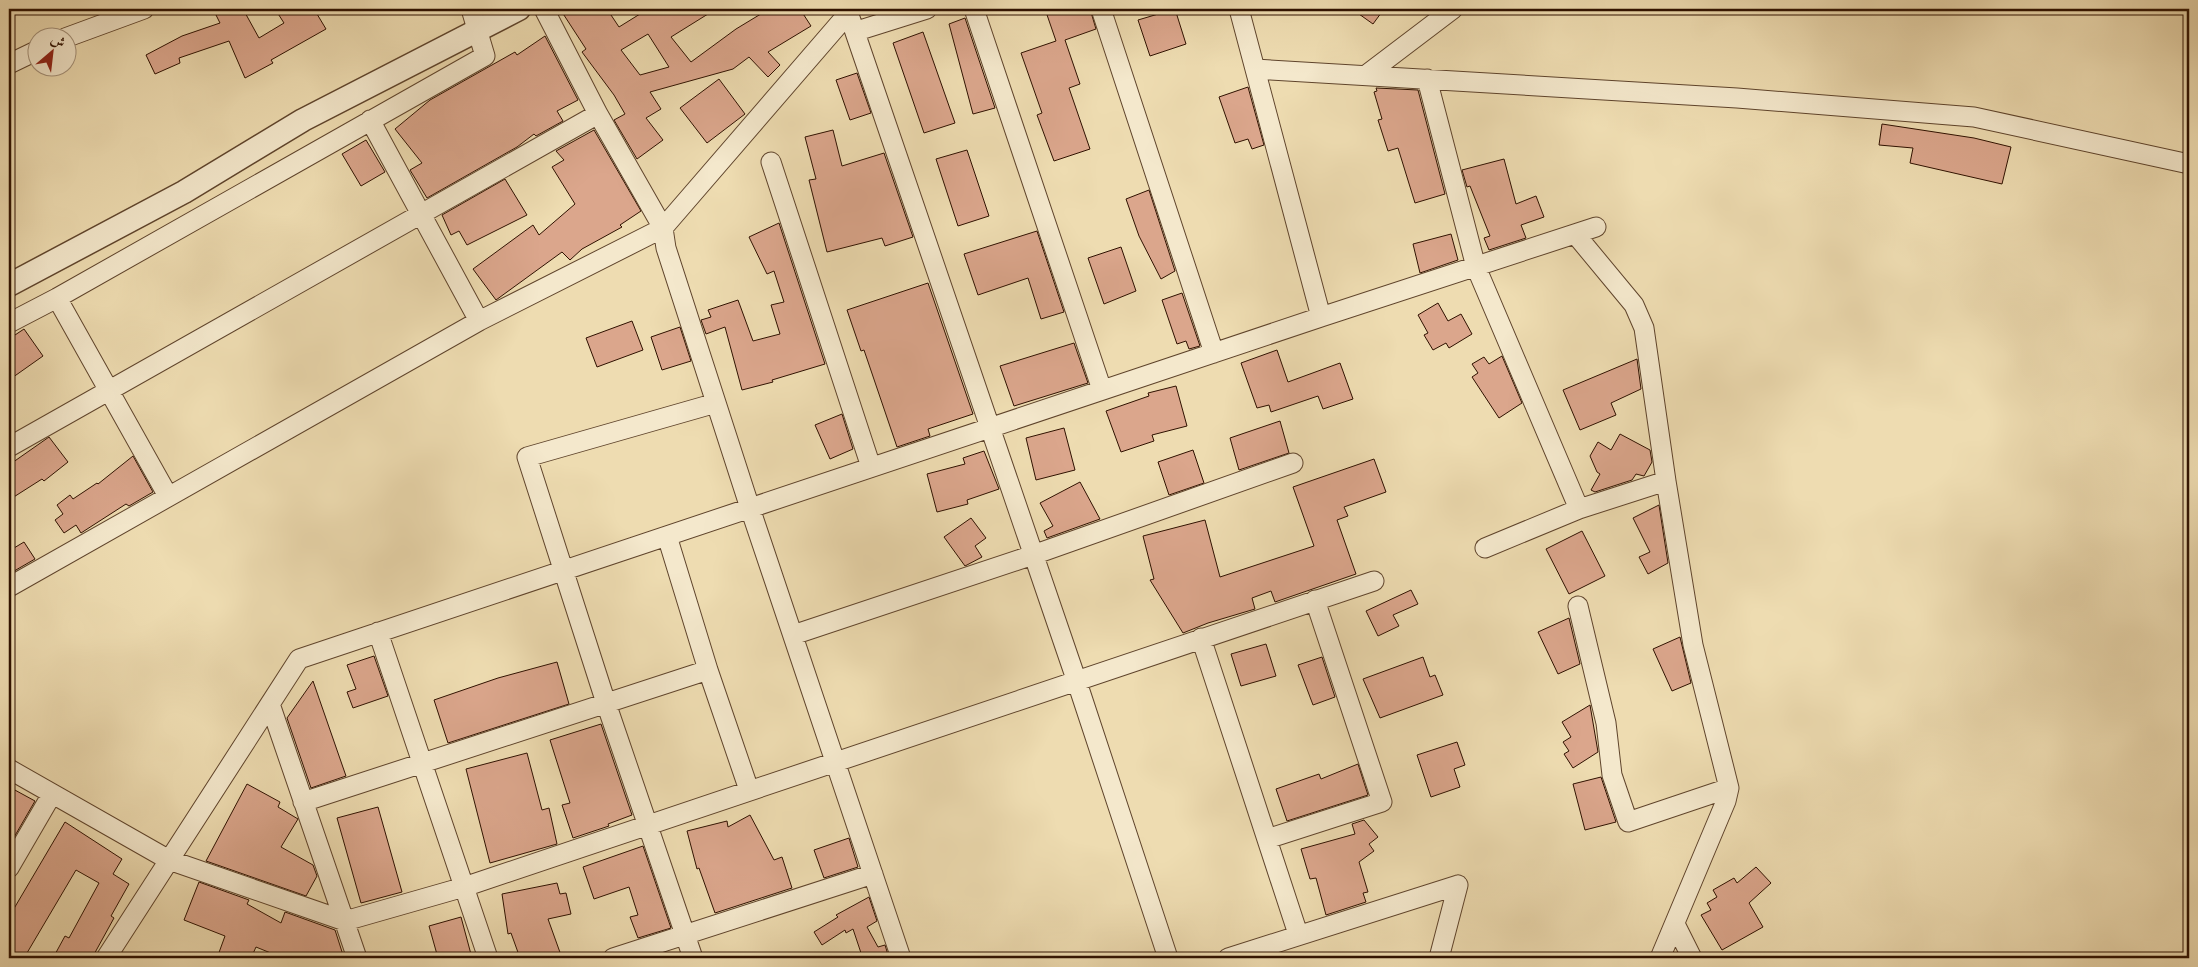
<svg xmlns="http://www.w3.org/2000/svg" width="2198" height="967" font-family="'EB Garamond',Amiri,serif">
  <style>
    .building { fill: #dba68c; stroke: #2f1100; fill-rule: evenodd }
    .lines { fill: none; stroke-linecap: round; stroke-linejoin: round }
    .minor-casing { stroke: #5f442c; stroke-width: 21 }
    .tertiary-casing { stroke: #5f442c; stroke-width: 25 }
    .minor { stroke: #f4e8cc; stroke-width: 19 }
    .tertiary { stroke: #f4e8cc; stroke-width: 22 }
  </style>
  <rect width="100%" height="100%" fill="#eedcb1"/>
  <filter id="stains"><feTurbulence type="fractalNoise" baseFrequency=".004" numOctaves="4"/><feColorMatrix values="0 0 0 0 .2 0 0 0 0 .09 0 0 0 0 .02 0 0 0 .5 -.17"/></filter>
  <radialGradient id="worn" r=".72"><stop offset=".6" stop-color="#630" stop-opacity="0"/><stop offset="1" stop-color="#630" stop-opacity=".3"/></radialGradient>
  <!-- building -->
  <path class="building" d="M213 9H243L259 38 284 23 275 9H314L326 29 271 60 273 63 245 78 229 41 179 58 180 63 155 74 146 55 182 36 220 23Z
    M560 9H607L619 27 648 9H716L671 37 691 62 736 29 769 9H800L811 26 768 52 780 65 768 77 749 57 733 69 650 92 661 109 646 118 663 140 637 159 614 120 625 114 614 95 582 52 586 49ZM648 34 669 67 640 75 621 50Z
    M1045 9H1090L1096 29 1065 40 1080 84 1069 88 1090 149 1054 161 1037 115 1042 113 1021 53 1056 41Z
    M1175 9 1186 44 1150 56 1138 20Z
    M1352 9H1384L1373 24Z
    M965 18 995 108 973 114 949 24Z
    M923 32 955 123 924 133 893 43Z
    M545 36 578 100 557 111 563 121 536 136 534 134 517 147 427 198 410 170 422 163 395 129 430 100 515 52 517 55Z
    M857 73 871 113 850 120 836 80Z
    M719 79 745 114 707 143 680 108Z
    M1248 87 1264 145 1252 149 1248 139 1235 143 1219 97Z
    M1376 88 1418 90 1445 194 1415 203 1398 148 1388 151 1378 120 1382 119 1374 92 1377 91Z
    M1882 124 1974 138 2011 147 2002 184 1910 163 1913 148 1879 145Z
    M594 130 641 211 620 225 622 227 582 249 570 260 562 252 496 300 473 269 533 225 539 235 575 204 552 167 564 160 556 151Z
    M833 130 842 166 884 153 913 237 885 246 882 238 827 252 809 180 816 179 805 137Z
    M366 140 385 172 361 186 342 154Z
    M967 150 989 216 958 226 936 159Z
    M1504 159 1516 204 1536 196 1544 217 1521 225 1526 238 1489 250 1484 238 1490 236 1470 186 1467 187 1462 170Z
    M505 179 527 215 467 245 459 231 451 235 442 215Z
    M1149 190 1175 271 1161 279 1139 236 1126 199Z
    M779 223 825 364 772 380 773 382 742 390 725 327 706 334 701 320 711 317 708 310 738 300 753 341 780 334 771 305 784 302 774 271 767 274 749 237Z
    M1037 231 1064 312 1041 319 1028 278 978 295 964 254Z
    M1451 234 1458 260 1420 273 1413 244Z
    M1121 247 1136 291 1104 304 1088 258Z
    M928 283 973 414 928 429 930 436 897 447 864 350 861 351 847 310Z
    M1182 293 1200 346 1189 349 1186 341 1177 344 1162 300Z
    M1438 303 1448 321 1461 314 1472 334 1449 348 1446 343 1433 350 1424 335 1428 333 1418 315Z
    M632 321 643 350 597 367 586 338Z
    M680 327 691 361 662 370 651 337Z
    M24 329 43 356 9 380V339Z
    M1074 343 1088 383 1014 406 1000 366Z
    M1277 350 1288 382 1340 363 1353 399 1323 409 1318 396 1271 412 1269 405 1257 408 1241 363Z
    M1502 356 1522 403 1499 418 1472 377 1478 373 1472 364 1484 357 1489 364Z
    M1637 359 1641 389 1611 403 1616 415 1580 430 1563 390Z
    M1176 386 1187 426 1152 435 1154 441 1121 452 1106 411 1149 396 1148 393Z
    M842 414 853 449 830 459 815 425Z
    M1280 421 1289 453 1239 470 1230 438Z
    M1064 428 1075 470 1036 480 1026 438Z
    M1620 434 1650 450 1652 462 1644 476 1636 474 1632 480 1595 492 1591 490 1600 474 1597 472 1590 456 1598 442 1611 450Z
    M49 437 68 462 44 481 42 479 9 500V465Z
    M1193 450 1204 483 1169 495 1158 462Z
    M984 451 999 489 967 500 968 504 937 512 927 474 965 464 963 458Z
    M133 456 153 492 129 506 126 504 81 533 76 525 64 533 55 520 63 514 57 505 70 495 73 499 97 483 98 484Z
    M1374 459 1386 492 1344 507 1348 516 1337 520 1356 574 1275 602 1271 591 1252 598 1255 609 1208 623 1183 633 1150 580 1154 579 1143 536 1205 520 1220 577 1314 546 1293 487Z
    M1080 482 1100 519 1047 538 1044 531 1053 526 1040 503Z
    M1659 505 1668 563 1648 574 1639 557 1650 552 1633 518Z
    M971 518 986 538 975 546 982 557 965 566 944 537Z
    M1582 531 1605 576 1569 594 1546 549Z
    M24 542 35 559 9 574V551Z
    M1411 590 1418 604 1393 615 1399 626 1378 636 1366 611Z
    M1569 618 1580 664 1558 674 1538 632Z
    M1680 637 1691 683 1672 691 1653 649Z
    M1266 644 1276 676 1241 686 1231 654Z
    M374 656 388 696 353 708 347 692 356 689 347 665Z
    M1322 657 1335 697 1313 705 1298 665Z
    M1423 657 1430 677 1435 675 1443 695 1380 718 1363 679Z
    M557 662 569 704 448 743 434 700 498 678Z
    M313 681 346 776 311 788 287 718Z
    M1590 705 1598 752 1573 768 1564 754 1569 751 1563 742 1571 737 1562 722Z
    M601 724 632 815 608 824 609 826 573 838 562 805 570 803 550 740Z
    M1457 742 1465 765 1454 769 1460 787 1431 797 1417 755Z
    M527 753 542 810 549 808 557 844 490 863 466 769Z
    M1358 764 1368 795 1287 821 1276 789 1319 774 1321 779Z
    M1601 777 1616 822 1585 830 1573 784Z
    M247 784 280 802 278 807 298 819 281 847 313 865 317 876 306 896 206 861Z
    M13 789 35 801 9 846V796Z
    M378 807 402 892 361 903 337 818Z
    M750 815 774 860 782 857 792 888 715 913 699 868 697 869 687 831 727 821 728 827Z
    M1364 820 1378 837 1369 844 1374 851 1359 862 1368 892 1363 893 1366 902 1326 915 1316 878 1310 879 1301 849 1355 834 1352 824Z
    M65 822 122 859 113 874 129 884 111 916 114 918 92 958H53L65 936 69 938 99 883 76 870 24 958H20L9 952V917Z
    M849 838 858 867 824 878 814 850Z
    M643 846 671 928 638 938 630 917 638 915 629 887 594 899 583 867Z
    M1756 867 1771 883 1749 903 1763 927 1722 950 1701 915 1711 910 1707 903 1717 897 1713 890 1734 878 1737 883Z
    M199 882 249 900 247 904 281 923 285 912 335 930 344 958H283L256 947 251 958H217L225 936 184 920Z
    M557 883 560 894 566 893 571 914 548 919 562 958H520L511 933 508 934 502 894Z
    M869 897 877 921 867 927 878 947 885 945 889 958H852V956L861 953 853 929 846 933 845 930 822 945 814 932 838 917 836 915Z
    M461 917 472 958H438L429 926Z"/>
  <g class="lines">
    <defs>
      <path id="minor" d="M544 9 598 114 663 228 666 248 750 508 901 958
        M847 9 1076 679 1168 958
        M974 9 1102 390
        M1101 9 1214 353
        M857 31 927 9
        M65 38 144 9
        M9 64 38 50
        M1255 69 1737 98 1974 117 2189 164
        M1366 75 1453 9
        M1427 79 1476 267 1579 509
        M370 120 479 321
        M771 162 871 467
        M1576 235 1634 305 1644 328 1666 481 1693 645 1729 788 1726 801 1660 958
        M57 298 168 496
        M1321 317 1596 227
        M9 323 57 298 485 56 471 9
        M9 447 598 114
        M667 536 708 670 749 790
        M1485 548 1579 509 1666 481
        M9 587 479 321 663 228 852 9
        M1578 606 1606 723 1612 775 1628 822 1729 788
        M378 632 488 958
        M793 635 1033 555 1293 463
        M1201 638 1298 934
        M270 704 357 958
        M9 769 169 860 345 921 464 887 1374 581
        M303 802 708 670
        M1267 839 1382 802 1315 600
        M9 868 52 794
        M1675 924 1692 958
        M106 958 299 659 1321 317 1239 9
        M613 958 873 874
        M693 958 606 703 527 457 716 403
        M1228 958 1458 885
        M1439 958 1458 885"/>
      <path id="tertiary" d="M9 285 184 192 303 120 519 9"/>
    </defs>
    <!-- minor casing -->
    <use href="#minor" class="minor-casing"/>
    <!-- tertiary casing -->
    <use href="#tertiary" class="tertiary-casing"/>
    <!-- minor -->
    <use href="#minor" class="minor"/>
    <!-- tertiary -->
    <use href="#tertiary" class="tertiary"/>
  </g>
  <!-- margin -->
  <rect width="2198" height="967" fill="none" stroke="#eedcb1" stroke-width="30"/>
  <rect x="10" y="10" width="2178" height="947" fill="none" stroke="#2f1100" stroke-width="2.5"/>
  <rect x="15" y="15" width="2168" height="937" fill="none" stroke="#2f1100"/>
  <!-- north arrow -->
  <g transform="translate(52 52) rotate(28)"><circle r="24" fill="#f4e8cc" stroke="#a5927a"/>
  <path d="M0-4L9 19L0 12L-9 19Z" fill="#8f2418"/>
  <text y="-8" font-size="14" font-weight="bold" text-anchor="middle" fill="#2f1100">ش</text>
  </g>
  <rect width="100%" height="100%" filter="url(#stains)"/>
  <rect width="100%" height="100%" fill="url(#worn)"/>
</svg>
